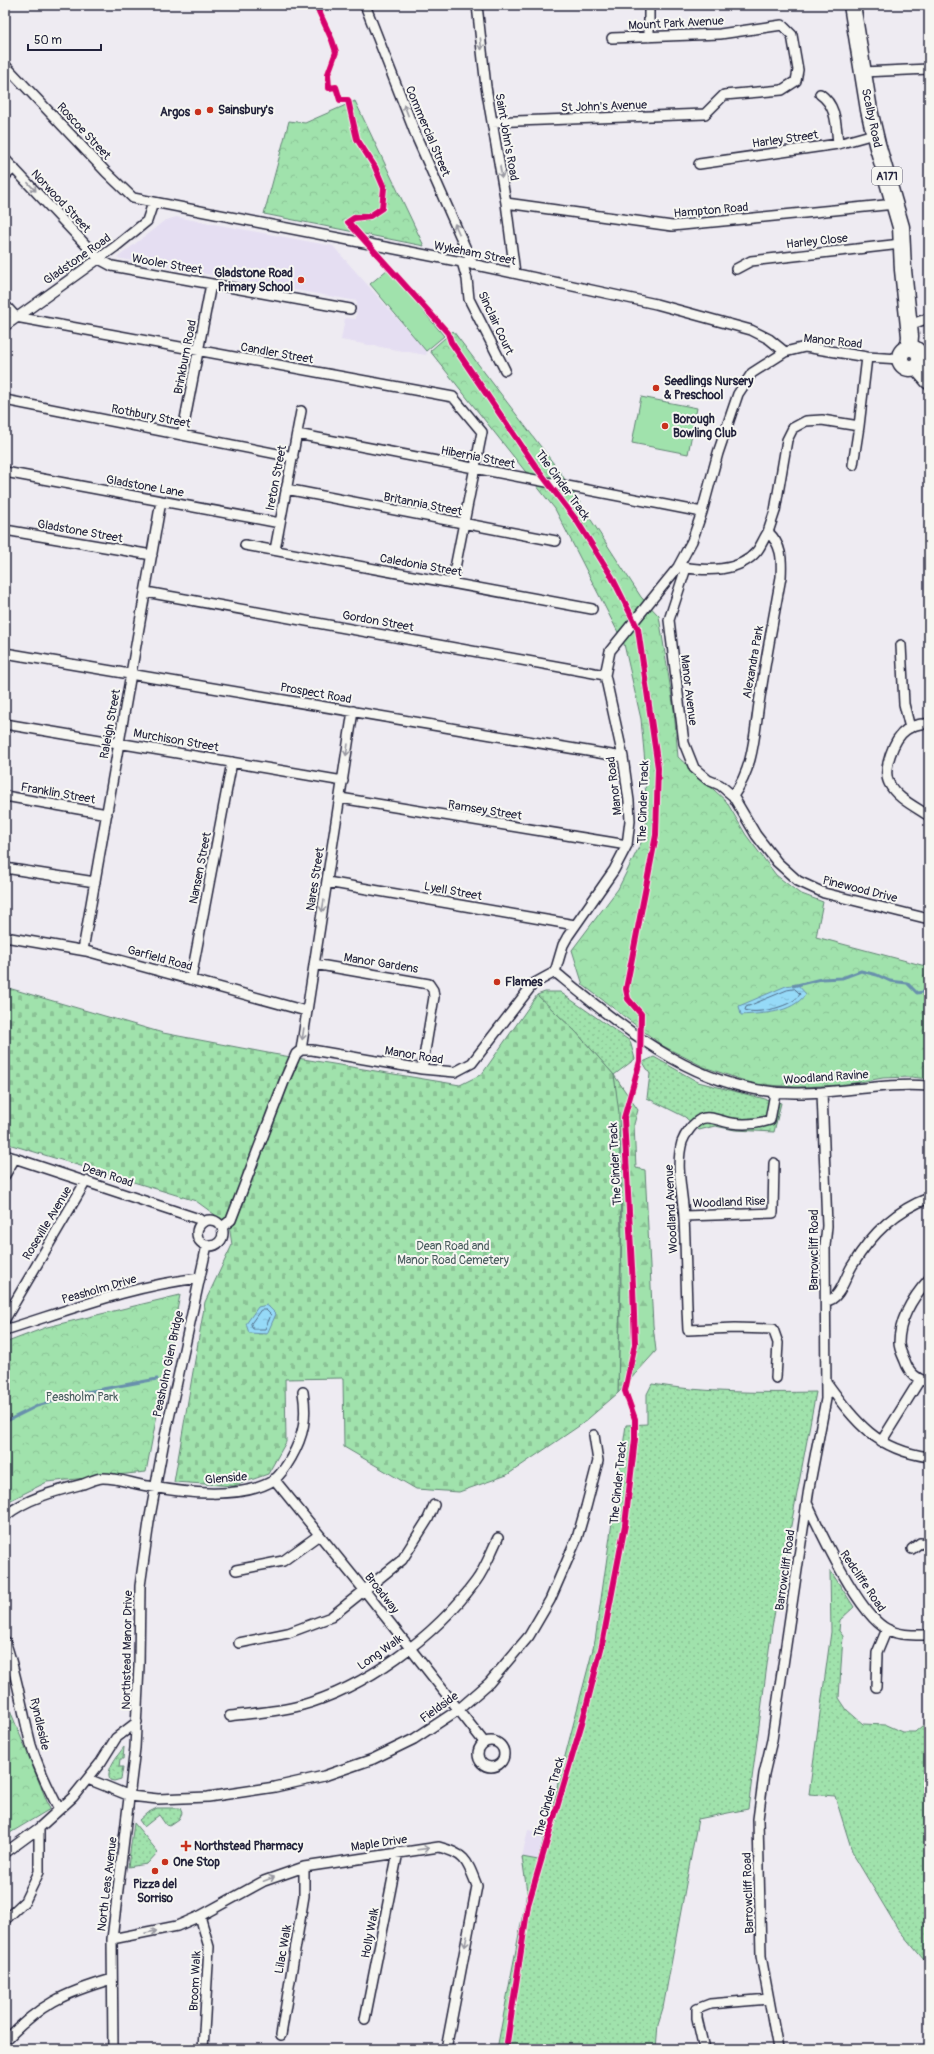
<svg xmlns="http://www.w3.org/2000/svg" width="934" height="2054" font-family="Pangolin,sans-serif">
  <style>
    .built { fill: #e5def2 }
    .grass { fill: url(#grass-dots); stroke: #618274 }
    .forest { fill: url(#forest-firs); stroke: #618274 }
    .cemetery { fill: url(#cemetery-stones); stroke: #618274 }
    .park { fill: url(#park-crowns); stroke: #618274 }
    .pitch { fill: #a0e2ac; stroke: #618274 }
    .water { fill: url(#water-ripples); stroke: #6890ac }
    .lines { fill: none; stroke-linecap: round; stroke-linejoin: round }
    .shore { stroke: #506c87; stroke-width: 1 }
    .stream { stroke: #6890ac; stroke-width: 3 }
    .minor-casing { stroke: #22223b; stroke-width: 12 }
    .trunk-casing { stroke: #22223b; stroke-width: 19 }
    .minor { stroke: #f6f6f2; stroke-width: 9 }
    .trunk { stroke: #f6f6f2; stroke-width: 16 }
    .cycleway-casing { stroke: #f6f6f2; stroke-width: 8 }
    .cycleway { stroke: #d6006c; stroke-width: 6 }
    .oneway { stroke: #9797a0 }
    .poi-dot { fill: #c8321e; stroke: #f6f6f2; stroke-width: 1.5 }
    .labels { text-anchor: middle; stroke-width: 4; stroke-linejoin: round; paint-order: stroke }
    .shield { fill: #f6f6f2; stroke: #626272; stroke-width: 1 }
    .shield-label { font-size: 11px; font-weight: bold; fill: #22223b }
    .street-label { font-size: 12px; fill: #22223b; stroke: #f6f6f2 }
    .poi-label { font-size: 12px; font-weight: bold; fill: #22223b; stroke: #f6f6f2; text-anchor: start }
    .park-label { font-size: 12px; fill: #485c5d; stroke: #f6f6f2 }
  </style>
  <defs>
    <pattern id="grass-dots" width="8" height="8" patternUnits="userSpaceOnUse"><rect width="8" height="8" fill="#a0e2ac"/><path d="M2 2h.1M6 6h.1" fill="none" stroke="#8ac295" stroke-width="1.8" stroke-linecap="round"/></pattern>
    <pattern id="forest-firs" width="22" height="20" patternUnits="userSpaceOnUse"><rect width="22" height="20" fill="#a0e2ac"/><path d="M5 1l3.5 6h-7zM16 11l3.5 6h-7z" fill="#8ac295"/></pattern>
    <pattern id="cemetery-stones" width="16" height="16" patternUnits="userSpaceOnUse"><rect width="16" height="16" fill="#a0e2ac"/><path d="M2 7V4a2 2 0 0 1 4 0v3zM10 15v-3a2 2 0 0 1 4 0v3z" fill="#8ac295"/></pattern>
    <pattern id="park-crowns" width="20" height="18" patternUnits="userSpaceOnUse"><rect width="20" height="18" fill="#a0e2ac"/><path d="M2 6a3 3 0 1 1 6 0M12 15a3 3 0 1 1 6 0" fill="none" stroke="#8ac295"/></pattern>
    <pattern id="water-ripples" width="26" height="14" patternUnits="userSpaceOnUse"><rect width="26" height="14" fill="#96daf8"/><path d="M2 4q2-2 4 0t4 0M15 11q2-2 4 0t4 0" fill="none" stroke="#81bbd6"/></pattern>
  </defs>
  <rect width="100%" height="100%" fill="#eeebf2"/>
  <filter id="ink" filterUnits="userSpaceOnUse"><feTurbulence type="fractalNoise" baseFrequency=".025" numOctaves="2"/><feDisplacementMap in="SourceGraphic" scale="8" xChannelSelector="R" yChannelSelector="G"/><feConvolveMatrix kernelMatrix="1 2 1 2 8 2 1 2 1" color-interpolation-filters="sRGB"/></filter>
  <g filter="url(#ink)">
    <!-- built -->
    <path class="built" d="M176 217 333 246 427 352 426 355 341 340 345 318 356 319 357 301 117 258 164 221Z
      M528 1830 543 1833 538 1861 522 1857Z"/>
    <!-- grass -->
    <path class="grass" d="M545 992H560L630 1041 635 1059 614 1075 576 1032 537 995Z
      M654 1057 698 1082 781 1103 774 1132 735 1130 715 1126 699 1130 685 1117 647 1098 650 1074 643 1062Z
      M652 1384C706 1393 761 1393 816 1392L772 1627 748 1809 698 1819 663 2008 658 2024 656 2049H497L527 1892 522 1857 538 1860 595 1641 626 1425 647 1424V1394Z
      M830 1570 854 1607 840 1620 839 1631 843 1636 839 1698 847 1710 863 1724 886 1725 902 1732H915L922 1726 929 1725V1966L898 1929 853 1854 835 1796 809 1794 831 1632Z
      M124 1747 123 1759H120L119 1767H123L121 1779 114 1781 110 1780C105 1770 118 1755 124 1747Z
      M157 1808H180L182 1813 179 1819 169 1826 166 1825 159 1815 144 1827 139 1820 147 1813Z
      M134 1823 158 1852 147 1864 128 1867Z"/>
    <!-- forest -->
    <path class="forest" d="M614 1075 638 1110 634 1124 636 1168 645 1170 653 1325 656 1351 618 1393C620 1288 627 1180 614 1075Z"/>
    <!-- cemetery -->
    <path class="cemetery" d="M5 987 163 1033 273 1054 460 1085 482 1074 537 995 576 1032 614 1075 619 1113 621 1237 618 1393 582 1424 507 1475 459 1492 416 1489 344 1447 343 1378 285 1379 286 1442 268 1474 234 1486 174 1482 205 1302 232 1245 229 1225 196 1201 5 1143Z"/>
    <!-- park -->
    <path class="park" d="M355 101 424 246 264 214 289 121 305 123Z
      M453 331 560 472 641 597 659 616 674 710 678 757 726 801 746 835 776 875 799 893 823 902 816 937 929 967V1079L911 1077 883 1078 842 1085 797 1087 754 1084 704 1067 663 1046 583 985 572 950 618 889 646 833 645 763 641 719 624 644 555 509 430 351Z
      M180 1295 146 1472 47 1482 5 1503V1343L47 1327Z
      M5 1698 50 1809 5 1836Z"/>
    <!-- pitch -->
    <path class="pitch" d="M388 269 444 336 426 351 370 284Z
      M641 397 697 408 688 454 632 443Z"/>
    <!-- water -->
    <path class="water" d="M797 984 806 994C790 1014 765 1013 741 1015L739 1006 786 986Z
      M267 1305 276 1314 267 1334 249 1333 246 1324 258 1307Z"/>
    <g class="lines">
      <!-- shore -->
      <path class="shore" d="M795 989 800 994C794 1006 757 1015 745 1010L746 1007 787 990Z
        M261 1310H266L271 1315 265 1329H253L251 1324Z"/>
      <!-- stream -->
      <path class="stream" d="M793 986 821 979 842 978 861 971 877 975 890 981 907 983 917 993 929 991
        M5 1422 37 1406 86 1392 157 1379"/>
      <defs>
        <path id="minor" d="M365 5 417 138 473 265
          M477 5 486 87 506 203 515 273
          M649 5V37
          M5 65 106 172 133 198 462 262 656 304 751 330 769 339 785 352
          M863 72 929 69
          M820 94C837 106 836 125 838 144
          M492 122 705 114 724 95 782 90 796 81 798 70 792 35 782 25 720 34 612 38
          M5 159 99 259 112 266 350 309
          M699 164 838 144 874 134
          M5 176 14 168
          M506 203 672 226 895 204
          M462 262 467 279 469 299 505 370
          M736 269 751 261 901 244
          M5 305 16 317 453 397 482 432 452 583
          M909 325 929 318
          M5 326 115 247 147 221 153 203
          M5 400 293 457
          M297 434 702 512
          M182 435 211 284
          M853 465 859 426
          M5 472 280 523
          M286 489 556 541
          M5 530 152 555
          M245 545 592 609
          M275 550 301 411
          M681 567C706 571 739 573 757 551 761 546 764 538 768 532
          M686 568 669 620 684 743 694 768 708 780 720 785 733 796 756 835 777 862 798 881 824 893 929 919
          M146 592 605 675
          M901 645 904 704 910 728
          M5 653 623 757
          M5 724 343 781
          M929 724C921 723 912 726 906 730 894 738 882 770 889 783 896 798 916 807 929 816
          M5 796 107 814
          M733 796C756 764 754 729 761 691 767 653 774 615 781 577 782 559 782 545 768 532L775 511 787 440 793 428 806 421 822 420 859 426 867 357
          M340 798 627 845
          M5 868 95 882
          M327 882 575 925
          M5 937 86 951 306 1011
          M83 950 161 501
          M314 964 429 984 433 990 434 997 422 1069
          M555 972C627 1031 701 1095 799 1093 843 1093 885 1082 929 1086
          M191 979 232 762
          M301 1050 353 711
          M775 1093 770 1120C757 1124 744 1125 731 1123 722 1122 709 1115 701 1119 693 1123 685 1134 682 1142 675 1167 683 1193 684 1218 686 1255 686 1293 688 1330L735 1328 773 1329 778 1343 776 1378
          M5 1155 199 1219 203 1222
          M5 1175 15 1158
          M684 1216 773 1213 774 1163
          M197 1233a13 13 0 1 1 26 0a13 13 0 1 1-26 0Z
          M222 1227 231 1220 285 1079 296 1054 301 1050H312L422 1069 455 1072 472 1063 533 984 555 972 563 945 568 936 614 870 627 845 630 821 629 801 623 757 605 675 610 651 678 567 692 541 702 512 718 453 738 394 752 373 785 352 805 347 867 357 900 359
          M929 1279C913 1297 899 1319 899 1343 899 1349 903 1356 905 1361 909 1373 918 1380 929 1382
          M826 1301C840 1300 845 1277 852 1266 870 1236 896 1210 929 1198
          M5 1319 86 1181
          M5 1330C69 1310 134 1285 200 1278
          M827 1383C856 1423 877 1450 929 1457
          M881 1442 919 1381
          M274 1479 365 1591 484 1742
          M807 1503C821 1533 859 1615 887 1629 899 1636 915 1635 929 1635
          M5 1516C27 1498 56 1491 83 1484 89 1482 97 1478 103 1478 118 1478 134 1484 148 1486 183 1493 243 1500 274 1480 280 1475 287 1465 291 1458 304 1435 307 1418 303 1392
          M912 1549 920 1543 929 1544
          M236 1570 283 1561 319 1535
          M5 1641C17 1675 22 1710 31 1745 38 1767 48 1788 59 1809
          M239 1643 288 1633 331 1617 402 1560 428 1519 434 1505
          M876 1687 877 1653 887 1629
          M230 1716C252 1713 277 1712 299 1706 365 1688 435 1637 476 1581 485 1569 491 1552 498 1538
          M478 1754a13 13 0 1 1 26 0a13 13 0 1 1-26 0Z
          M88 1779 130 1796 158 1799 208 1797 275 1787 324 1776 373 1759 414 1739 458 1710 489 1683 529 1636 550 1600 577 1538 586 1507 598 1461 594 1435
          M5 1853 39 1828 73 1797 101 1762 116 1738 137 1722
          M200 1916 209 1947 203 2049
          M5 1920 25 1901 39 1872V1828
          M112 1939 177 1926 200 1916 264 1881 304 1867 439 1847C466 1854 467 1861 477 1886L446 2049
          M365 2019 398 1852
          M281 2035 304 1896V1867
          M5 2041C40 2004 64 1993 112 1979
          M113 2049 112 1939 135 1748 139 1666 140 1586 149 1522 164 1441 207 1245
          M704 2049 697 2018V2009L710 2004 769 1999
          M778 2049 761 1956 759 1868 758 1819 764 1774 772 1740 809 1488 826 1399 825 1246 827 1226 822 1092"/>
        <path id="trunk" d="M852 5 869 110 877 144 901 227 903 270 910 336 909 348
          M900 358a10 10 0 1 1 20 0a10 10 0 1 1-20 0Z
          M916 366 929 381"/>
      </defs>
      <!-- minor casing -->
      <use href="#minor" class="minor-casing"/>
      <!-- trunk casing -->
      <use href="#trunk" class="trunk-casing"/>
      <!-- minor -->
      <use href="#minor" class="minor"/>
      <!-- trunk -->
      <use href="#trunk" class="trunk"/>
      <defs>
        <path id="cycleway" d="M316 5 332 40 336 52 328 74 329 88 336 87 340 100H348L357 139 375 167 384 188 382 208 370 216 354 218 348 222 448 333 451 342 536 467 577 521 612 577 638 629 658 768 656 835 626 989 628 999 641 1014 640 1061 624 1118 633 1286 635 1344 625 1391 635 1419V1439L625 1525 602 1645 582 1723 528 1905 506 2049"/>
      </defs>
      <!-- cycleway casing -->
      <use href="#cycleway" class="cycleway-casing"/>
      <!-- cycleway -->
      <use href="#cycleway" class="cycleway"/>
    </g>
    <!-- one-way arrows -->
    <defs><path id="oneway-shaft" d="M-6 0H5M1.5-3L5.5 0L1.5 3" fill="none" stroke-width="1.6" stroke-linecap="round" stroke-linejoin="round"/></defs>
    <g class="oneway">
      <use href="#oneway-shaft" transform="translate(481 44) rotate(84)"/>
      <use href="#oneway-shaft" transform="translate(406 110) rotate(-111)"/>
      <use href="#oneway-shaft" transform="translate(501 172) rotate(80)"/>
      <use href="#oneway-shaft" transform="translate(32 187) rotate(47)"/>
      <use href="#oneway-shaft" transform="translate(457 229) rotate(-114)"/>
      <use href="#oneway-shaft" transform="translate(347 750) rotate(99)"/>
      <use href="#oneway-shaft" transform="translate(323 906) rotate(99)"/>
      <use href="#oneway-shaft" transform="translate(303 1034) rotate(98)"/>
      <use href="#oneway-shaft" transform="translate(423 1849) rotate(-7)"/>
      <use href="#oneway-shaft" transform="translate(269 1879) rotate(-21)"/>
      <use href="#oneway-shaft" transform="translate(151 1932) rotate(-11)"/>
      <use href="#oneway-shaft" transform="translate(466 1941) rotate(101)"/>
    </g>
  </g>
  <!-- markers -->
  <g class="poi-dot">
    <circle cx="210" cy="110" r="4"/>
    <circle cx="198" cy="112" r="4"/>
    <circle cx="301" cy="280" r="4"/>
    <circle cx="656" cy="388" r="4"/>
    <circle cx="665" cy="426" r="4"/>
    <circle cx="497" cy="982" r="4"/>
    <path d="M184 1840h4v4h4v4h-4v4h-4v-4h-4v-4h4z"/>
    <circle cx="165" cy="1862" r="4"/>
    <circle cx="155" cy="1871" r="4"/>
  </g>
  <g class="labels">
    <!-- shield labels -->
    <rect class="shield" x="872" y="167" width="30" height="18" rx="3"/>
    <g class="shield-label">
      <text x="887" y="180">A171</text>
    </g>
    <!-- street labels -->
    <g class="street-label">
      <text transform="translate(676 23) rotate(-3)" y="4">Mount Park Avenue</text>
      <text transform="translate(604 106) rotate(-2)" y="4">St John's Avenue</text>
      <text transform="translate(872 118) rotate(78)" y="4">Scalby Road</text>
      <text transform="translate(84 131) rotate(47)" y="4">Roscoe Street</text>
      <text transform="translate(428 131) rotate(67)" y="4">Commercial Street</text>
      <text transform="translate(507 137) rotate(80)" y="4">Saint John's Road</text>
      <text transform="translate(785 139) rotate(-8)" y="4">Harley Street</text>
      <text transform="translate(61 201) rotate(47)" y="4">Norwood Street</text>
      <text transform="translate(711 210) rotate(-5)" y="4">Hampton Road</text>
      <text transform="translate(817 241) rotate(-6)" y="4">Harley Close</text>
      <text transform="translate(475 253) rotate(11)" y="4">Wykeham Street</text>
      <text transform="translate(77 259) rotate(-35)" y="4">Gladstone Road</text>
      <text transform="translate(167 264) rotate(10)" y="4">Wooler Street</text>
      <text transform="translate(496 323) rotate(65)" y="4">Sinclair Court</text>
      <text transform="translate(833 341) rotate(6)" y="4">Manor Road</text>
      <text transform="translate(277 353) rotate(10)" y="4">Candler Street</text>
      <text transform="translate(185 357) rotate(-79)" y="4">Brinkburn Road</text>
      <text transform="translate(151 416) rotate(11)" y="4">Rothbury Street</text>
      <text transform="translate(478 457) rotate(11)" y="4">Hibernia Street</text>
      <text transform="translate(276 478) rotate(-79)" y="4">Ireton Street</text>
      <text transform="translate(563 485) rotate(54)" y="4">The Cinder Track</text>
      <text transform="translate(145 486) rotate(10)" y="4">Gladstone Lane</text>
      <text transform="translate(423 504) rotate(11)" y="4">Britannia Street</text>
      <text transform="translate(80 531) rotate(10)" y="4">Gladstone Street</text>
      <text transform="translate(421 565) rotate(10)" y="4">Caledonia Street</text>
      <text transform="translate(378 621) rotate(10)" y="4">Gordon Street</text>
      <text transform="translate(753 662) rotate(-80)" y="4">Alexandra Park</text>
      <text transform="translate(689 690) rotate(83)" y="4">Manor Avenue</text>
      <text transform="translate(316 693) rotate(10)" y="4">Prospect Road</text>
      <text transform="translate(110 724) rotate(-80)" y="4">Raleigh Street</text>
      <text transform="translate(176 740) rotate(10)" y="4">Murchison Street</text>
      <text transform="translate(614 786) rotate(-97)" y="4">Manor Road</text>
      <text transform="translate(58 793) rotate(10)" y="4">Franklin Street</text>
      <text transform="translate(643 802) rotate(-88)" y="4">The Cinder Track</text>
      <text transform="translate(485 810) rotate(9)" y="4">Ramsey Street</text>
      <text transform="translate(200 868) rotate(-79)" y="4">Nansen Street</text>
      <text transform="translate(315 879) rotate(-81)" y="4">Nares Street</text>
      <text transform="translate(860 889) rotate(14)" y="4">Pinewood Drive</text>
      <text transform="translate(453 891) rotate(10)" y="4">Lyell Street</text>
      <text transform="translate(160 958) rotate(15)" y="4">Garfield Road</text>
      <text transform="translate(381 963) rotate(9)" y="4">Manor Gardens</text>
      <text transform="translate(414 1055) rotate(9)" y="4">Manor Road</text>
      <text transform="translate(826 1077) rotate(-4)" y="4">Woodland Ravine</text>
      <text transform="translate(615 1164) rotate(-93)" y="4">The Cinder Track</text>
      <text transform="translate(108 1175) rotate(18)" y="4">Dean Road</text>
      <text transform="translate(729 1202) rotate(-2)" y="4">Woodland Rise</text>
      <text transform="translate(671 1209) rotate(-93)" y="4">Woodland Avenue</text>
      <text transform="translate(47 1223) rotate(-59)" y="4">Roseville Avenue</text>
      <text transform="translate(814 1250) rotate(-90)" y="4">Barrowcliff Road</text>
      <text transform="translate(99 1289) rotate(-16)" y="4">Peasholm Drive</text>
      <text transform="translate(168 1364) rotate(-78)" y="4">Peasholm Glen Bridge</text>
      <text transform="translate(226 1478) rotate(-5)" y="4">Glenside</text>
      <text transform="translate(618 1483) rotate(-84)" y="4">The Cinder Track</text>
      <text transform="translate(785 1570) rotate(-82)" y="4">Barrowcliff Road</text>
      <text transform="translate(863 1581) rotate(56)" y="4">Redcliffe Road</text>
      <text transform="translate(382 1593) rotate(52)" y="4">Broadway</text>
      <text transform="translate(127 1650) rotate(-89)" y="4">Northstead Manor Drive</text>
      <text transform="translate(380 1652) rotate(-35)" y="4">Long Walk</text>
      <text transform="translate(439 1707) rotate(-36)" y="4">Fieldside</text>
      <text transform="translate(40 1724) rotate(77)" y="4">Ryndleside</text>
      <text transform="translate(549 1797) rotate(-74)" y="4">The Cinder Track</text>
      <text transform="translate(379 1843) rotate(-8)" y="4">Maple Drive</text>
      <text transform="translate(107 1884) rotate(-83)" y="4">North Leas Avenue</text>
      <text transform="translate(748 1893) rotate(-92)" y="4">Barrowcliff Road</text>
      <text transform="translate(370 1933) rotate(-79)" y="4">Holly Walk</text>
      <text transform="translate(283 1949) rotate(-80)" y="4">Lilac Walk</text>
      <text transform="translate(195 1981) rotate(-87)" y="4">Broom Walk</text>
    </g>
    <!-- poi labels -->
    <g class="poi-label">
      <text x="218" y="114">Sainsbury's</text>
      <text x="190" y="116" text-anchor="end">Argos</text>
      <text x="293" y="277" text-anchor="end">Gladstone Road<tspan x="293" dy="14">Primary School</tspan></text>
      <text x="664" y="385">Seedlings Nursery<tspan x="664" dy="14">&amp; Preschool</tspan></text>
      <text x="673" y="423">Borough<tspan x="673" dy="14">Bowling Club</tspan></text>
      <text x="505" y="986">Flames</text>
      <text x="194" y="1850">Northstead Pharmacy</text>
      <text x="173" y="1866">One Stop</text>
      <text x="155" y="1888" text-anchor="middle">Pizza del<tspan x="155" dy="14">Sorriso</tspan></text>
    </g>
    <!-- park labels -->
    <g class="park-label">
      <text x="453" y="1250">Dean Road and<tspan x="453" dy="14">Manor Road Cemetery</tspan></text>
      <text x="82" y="1401">Peasholm Park</text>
    </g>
  </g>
  <!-- margin -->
  <rect width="934" height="2054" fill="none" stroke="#f6f6f2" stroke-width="20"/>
  <rect x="10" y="10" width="914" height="2034" fill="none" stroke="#22223b" stroke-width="1.5" filter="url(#ink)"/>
  <!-- scale -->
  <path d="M28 44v6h73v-6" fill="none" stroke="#22223b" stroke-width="2"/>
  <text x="34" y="44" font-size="12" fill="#22223b" stroke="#f6f6f2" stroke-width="3" paint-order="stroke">50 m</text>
</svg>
